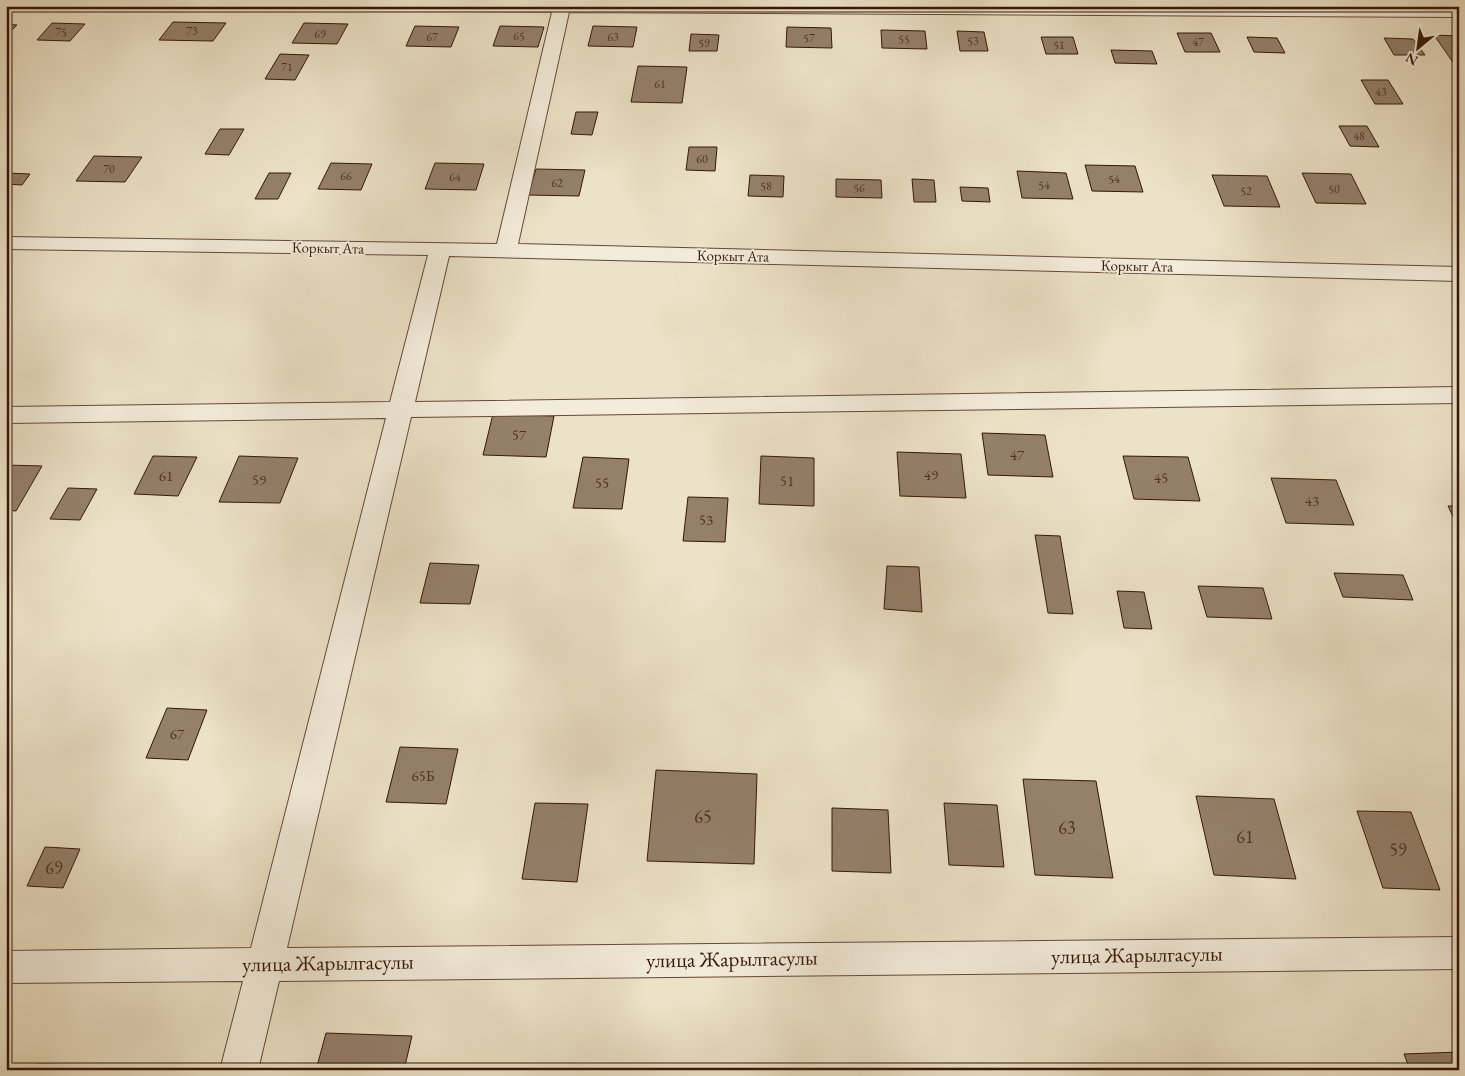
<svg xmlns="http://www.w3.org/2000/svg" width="1465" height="1076" font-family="'EB Garamond',serif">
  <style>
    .building { fill: #94806b; stroke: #351608 }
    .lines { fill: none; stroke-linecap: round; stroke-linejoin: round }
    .street-casing { stroke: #634938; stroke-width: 2 }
    .street { fill: #f3ecdb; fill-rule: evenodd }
    .labels { text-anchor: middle; stroke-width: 4; stroke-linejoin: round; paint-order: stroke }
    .far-number-label { font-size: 12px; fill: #4d3021 }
    .far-street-label { font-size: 15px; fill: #351608; stroke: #f3ecdb }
    .number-label { font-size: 15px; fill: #4d3021 }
    .near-number-label { font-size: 18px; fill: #4d3021 }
    .near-street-label { font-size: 21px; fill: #351608; stroke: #f3ecdb }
  </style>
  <rect width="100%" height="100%" fill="#ece2c7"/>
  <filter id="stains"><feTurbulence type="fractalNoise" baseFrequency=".004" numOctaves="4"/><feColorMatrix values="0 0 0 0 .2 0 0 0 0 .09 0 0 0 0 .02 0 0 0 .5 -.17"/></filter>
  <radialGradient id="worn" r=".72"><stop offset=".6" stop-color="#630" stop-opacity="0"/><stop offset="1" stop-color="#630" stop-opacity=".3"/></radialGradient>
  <!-- building -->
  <path class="building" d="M173 22 226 23 213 41 159 40Z
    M52 23 85 24 70 41 37 40Z
    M304 23 348 24 337 44 292 43Z
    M6 24 17 25 6 36Z
    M415 26 459 27 451 47 406 46Z
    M500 26 544 27 538 47 493 46Z
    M593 26 637 27 633 47 588 46Z
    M787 27 831 28 832 48 786 47Z
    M881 30 925 31 927 49 882 48Z
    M957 31 984 32 988 51H960Z
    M1177 33H1211L1220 52H1185Z
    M691 34 719 35 717 51H689Z
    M1434 35 1459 36V71Z
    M1041 37H1073L1078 54H1046Z
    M1247 37 1277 38 1285 53 1254 52Z
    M1384 38 1413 39 1425 55H1394Z
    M1111 50 1152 51 1157 64 1115 63Z
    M280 54 309 55 295 80 265 79Z
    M638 66 687 67 682 103 631 102Z
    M1361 80H1388L1403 104H1375Z
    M576 112H598L592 135 571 134Z
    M1339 126H1367L1379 147 1350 146Z
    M220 129H244L229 155 205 154Z
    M689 147H717L715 171 686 170Z
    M94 156 142 157 125 182 76 181Z
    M331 163 372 164 361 190 318 189Z
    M435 163 484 164 476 190 425 189Z
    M1085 165 1135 166 1143 192 1092 191Z
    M536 169 585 170 579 196 528 195Z
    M1017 171 1066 173 1073 199 1022 198Z
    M6 173 30 174 22 185 6 184Z
    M269 173H291L278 199H255Z
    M1302 173 1351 174 1366 204 1316 203Z
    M750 175 784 176 783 197 748 196Z
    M1212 175 1267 176 1280 207 1224 206Z
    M836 179 881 180 882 198 836 197Z
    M912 179 934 180 936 202H914Z
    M960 187 988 188 990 202 962 201Z
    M493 414 554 416 546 457 483 455Z
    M982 433 1045 435 1053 477 988 475Z
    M897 452 961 454 966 498 900 496Z
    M153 456 197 457 178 496 134 494Z
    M239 456 298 458 280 503 219 502Z
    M761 456 814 458V506L759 504Z
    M1123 456 1188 457 1200 501 1134 499Z
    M583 457 629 459 622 509 573 508Z
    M6 465 42 466 16 511 6 510Z
    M1271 478 1336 480 1354 525 1286 523Z
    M68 488 97 489 80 520 50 519Z
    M688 497 728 498 725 542 683 541Z
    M1448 506H1459V529Z
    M1035 535 1060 536 1073 614 1048 613Z
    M430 563 479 565 470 604 420 603Z
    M887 566 919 567 922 612 884 609Z
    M1334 573 1403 575 1413 600 1343 597Z
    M1198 586 1263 588 1272 619 1207 617Z
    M1117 591 1144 592 1152 629 1124 628Z
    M167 708 207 710 188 760 146 758Z
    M400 747 458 749 446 804 386 802Z
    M656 770 757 774 754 864 647 861Z
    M1023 779 1096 781 1113 878 1035 875Z
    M1196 796 1274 799 1296 879 1214 875Z
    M535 803 588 804 577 882 522 879Z
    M944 803 997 805 1004 867 949 865Z
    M832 808 888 810 891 873 832 871Z
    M1357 811 1411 812 1440 890 1383 888Z
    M45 847 80 849 63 888 27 886Z
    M326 1033 412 1036 404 1070H316Z
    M1459 1052V1070H1410L1404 1054Z
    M36 1064 129 1065 127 1070H34Z"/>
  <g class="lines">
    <defs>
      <path id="street" d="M465 6 1459 7V17L569 12 518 244 1459 267V281L449 256 415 402 1459 387V403L411 417 287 948 1459 937V969L279 981 258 1070H220L243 981 6 983V951L251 948 386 418 6 423V407L390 402 428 255 6 249V237L497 244 552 12 473 11 467 10Z"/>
    </defs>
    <!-- street casing -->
    <use href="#street" class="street-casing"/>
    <!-- street -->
    <use href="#street" class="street"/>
  </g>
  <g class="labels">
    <!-- far-number labels -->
    <g class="far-number-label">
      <text x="192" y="35">73</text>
      <text x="61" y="36">75</text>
      <text x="320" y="38">69</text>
      <text x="519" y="40">65</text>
      <text x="432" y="41">67</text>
      <text x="613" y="41">63</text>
      <text x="809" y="42">57</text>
      <text x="904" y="43">55</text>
      <text x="973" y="45">53</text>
      <text x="1198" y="46">47</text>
      <text x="704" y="47">59</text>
      <text x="1059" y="49">51</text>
      <text x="287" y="71">71</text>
      <text x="660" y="88">61</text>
      <text x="1381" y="96">43</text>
      <text x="1359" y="140">48</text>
      <text x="702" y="163">60</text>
      <text x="109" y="173">70</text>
      <text x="346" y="180">66</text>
      <text x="455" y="181">64</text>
      <text x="1114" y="183">54</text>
      <text x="557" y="187">62</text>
      <text x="1044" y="189">54</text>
      <text x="766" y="190">58</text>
      <text x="859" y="192">56</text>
      <text x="1334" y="193">50</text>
      <text x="1246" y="195">52</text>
    </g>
    <!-- far-street labels -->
    <g class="far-street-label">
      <text transform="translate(328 248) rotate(1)" y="5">Коркыт Ата</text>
      <text transform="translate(733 256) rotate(1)" y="5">Коркыт Ата</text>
      <text transform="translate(1137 266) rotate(1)" y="5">Коркыт Ата</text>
    </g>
    <!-- number labels -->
    <g class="number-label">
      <text x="519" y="440">57</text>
      <text x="1017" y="460">47</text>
      <text x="931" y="480">49</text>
      <text x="166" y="481">61</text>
      <text x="1161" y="483">45</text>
      <text x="259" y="485">59</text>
      <text x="787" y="486">51</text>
      <text x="602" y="488">55</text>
      <text x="1312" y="506">43</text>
      <text x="706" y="525">53</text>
      <text x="177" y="739">67</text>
      <text x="423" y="781">65Б</text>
    </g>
    <!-- near-number labels -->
    <g class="near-number-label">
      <text x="703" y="823">65</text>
      <text x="1067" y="834">63</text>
      <text x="1245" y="843">61</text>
      <text x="1398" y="856">59</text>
      <text x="54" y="874">69</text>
    </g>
    <!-- near-street labels -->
    <g class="near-street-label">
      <text transform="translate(1137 955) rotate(-1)" y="7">улица Жарылгасулы</text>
      <text transform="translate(732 959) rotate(-1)" y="7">улица Жарылгасулы</text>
      <text transform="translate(328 963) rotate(-1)" y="7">улица Жарылгасулы</text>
    </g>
  </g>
  <!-- margin -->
  <rect width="1465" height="1076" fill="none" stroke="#ece2c7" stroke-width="25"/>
  <rect x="8" y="8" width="1450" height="1061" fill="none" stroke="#351608" stroke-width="2.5"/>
  <rect x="12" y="12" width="1440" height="1051" fill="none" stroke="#351608"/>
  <!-- north arrow -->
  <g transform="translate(1418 48) rotate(209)" stroke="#f3ecdb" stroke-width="4" paint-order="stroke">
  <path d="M0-4L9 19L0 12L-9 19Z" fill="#351608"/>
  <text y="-8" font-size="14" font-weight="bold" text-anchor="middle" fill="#351608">N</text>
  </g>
  <rect width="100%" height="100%" filter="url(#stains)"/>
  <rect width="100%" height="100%" fill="url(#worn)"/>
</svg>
